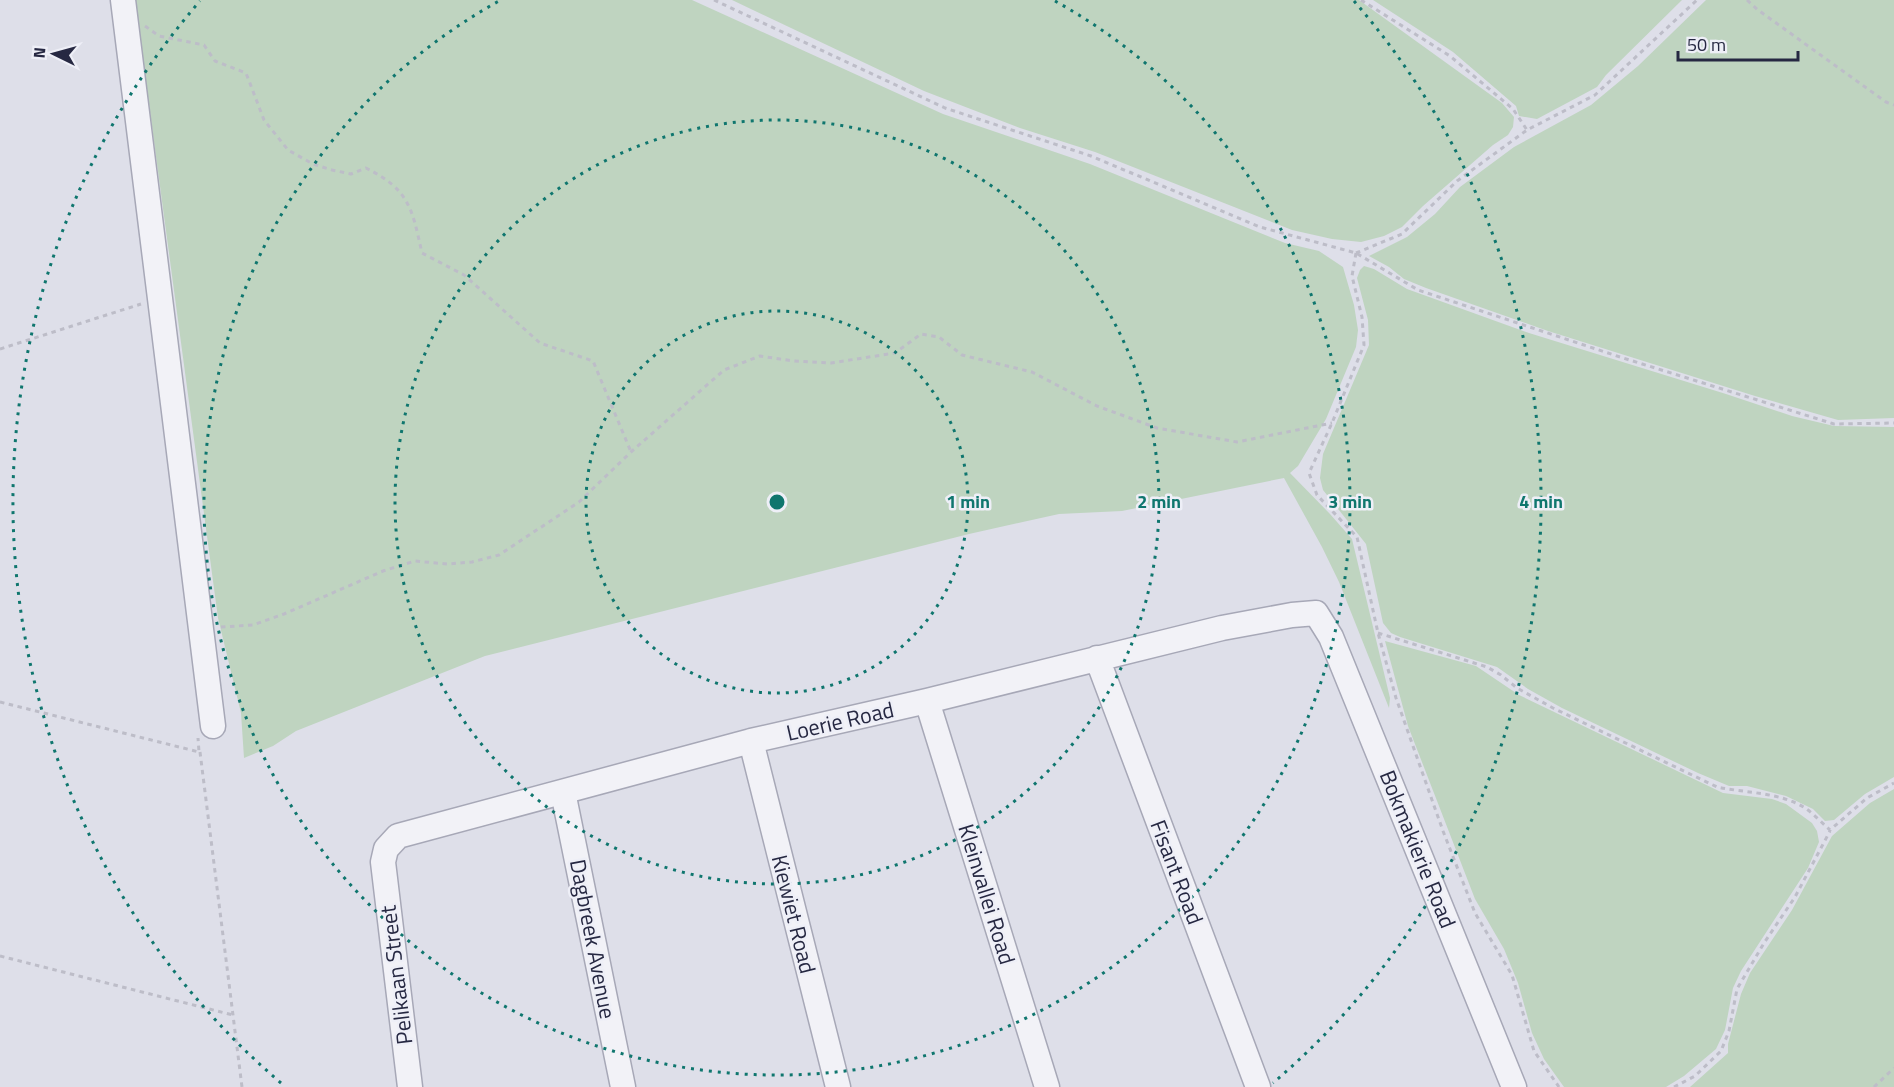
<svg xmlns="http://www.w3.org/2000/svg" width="1894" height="1087" font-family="'Titillium Web',sans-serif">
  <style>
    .green { fill: #bfd4c0 }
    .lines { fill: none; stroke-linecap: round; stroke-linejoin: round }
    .minor-casing { stroke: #a7a8b7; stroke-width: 27 }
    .path { stroke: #bdbdc8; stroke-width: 3; stroke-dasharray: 4.5 4.5; stroke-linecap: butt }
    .minor { stroke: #f2f2f7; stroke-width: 24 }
    .ring { fill: none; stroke: #0f766e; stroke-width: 3; stroke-dasharray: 3 6 }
    .labels { text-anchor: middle; stroke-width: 5; stroke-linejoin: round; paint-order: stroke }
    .street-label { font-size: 22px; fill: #262842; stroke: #eeeff7 }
    .centre { fill: #0f766e; stroke: #eeeff7; stroke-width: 3 }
    .ring-label { font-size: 18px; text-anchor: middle; font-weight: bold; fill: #0f766e; stroke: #eeeff7; stroke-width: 5; stroke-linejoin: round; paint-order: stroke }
  </style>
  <rect width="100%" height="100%" fill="#dedfe9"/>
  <!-- green -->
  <path class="green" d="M135 0H692L943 114 1090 164 1285 243 1319 251 1343 267 1354 305 1358 330 1356 347 1326 419 1298 466 1290 473 1330 514 1352 539 1390 698 1389 708 1339 582 1322 547 1284 478 1122 511 1059 514 969 534 485 656 296 731 273 746 244 758 241 713 218 618Z
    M732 0H1359L1502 103 1514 117 1513 127 1508 135 1493 145 1423 206 1402 227 1384 236 1361 242 1332 239 1292 230 1095 152 1020 128 924 91Z
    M1373 0H1682L1606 75 1597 87 1537 119 1519 116 1516 106 1453 52Z
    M1706 0H1894V418L1838 420 1755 396 1548 331 1426 288 1404 279 1389 267 1369 256 1407 237 1435 214 1460 187 1514 147 1591 105 1638 66Z
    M1364 266 1374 269 1407 289 1529 333 1726 394 1792 416 1834 426 1894 427V777L1865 794 1834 820 1825 821 1813 809 1786 796 1747 786H1729L1698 773 1562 708 1528 689 1497 667 1400 637 1391 633 1383 623 1366 544 1323 490 1320 478 1323 454 1369 345 1368 320 1357 278 1360 270Z
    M1385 641 1476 666 1519 695 1723 793 1772 799 1786 804 1812 823 1817 831 1819 842 1808 868 1741 971 1733 988 1725 1030 1716 1049 1684 1076 1666 1087H1564L1544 1059 1532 1033 1518 983 1504 949 1475 899 1408 726Z
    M1894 789V1087H1690L1728 1053V1044L1741 994 1750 973 1792 910 1832 836 1870 803Z"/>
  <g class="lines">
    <defs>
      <path id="minor" d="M123 0 213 726
        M1097 658 1258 1087
        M927 701 1047 1087
        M751 741 838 1087
        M563 792 623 1087
        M410 1087 383 862 386 849 398 836 751 741 927 701 1222 628 1292 615 1316 613 1331 637 1514 1087"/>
    </defs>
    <!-- minor casing -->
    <use href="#minor" class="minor-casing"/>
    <!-- path -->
    <path class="path" d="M714 0 945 108 1091 156 1260 227 1356 253 1418 290 1620 357 1834 424 1894 423
      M1361 0 1450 56 1513 109 1527 130
      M1747 0 1758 10 1886 102 1894 105
      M145 26 159 36 204 45 215 61 246 73 264 120 288 150 313 164 332 170 351 174 366 168C410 190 412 209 422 253L464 275 540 343 593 361 631 452
      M1356 253 1352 276 1362 317 1364 345 1332 423 1309 473 1317 495 1357 537 1378 633 1396 698 1443 831 1475 913 1512 975 1534 1051 1559 1087
      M1356 253 1402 234 1457 181 1527 130 1595 95 1697 0
      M0 349 141 304
      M221 627 253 625 284 614 383 571 415 561 447 564 472 562 499 555 579 502 631 452 724 370 760 356 793 361 831 363 895 353 921 334 939 337 962 355 1032 372 1097 406 1157 428 1237 442 1332 423
      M1378 633 1487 667 1501 675 1517 688 1553 708 1717 787C1745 793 1780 792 1805 808 1814 814 1822 823 1830 830L1867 798 1894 783
      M0 702 199 752 198 738
      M200 752 242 1087
      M0 956 233 1015
      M1674 1087 1695 1076 1721 1051 1729 1031 1737 989 1764 943 1795 897 1830 831
      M1874 1087 1894 1068"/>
    <!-- minor -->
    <use href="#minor" class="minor"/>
  </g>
  <!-- distance rings -->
  <g class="ring">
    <circle cx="777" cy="502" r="191"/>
    <circle cx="777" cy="502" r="382"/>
    <path d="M1055 1A573 573 0 1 1 499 1"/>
    <path d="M281 1083A764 764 0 0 1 200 1M1354 1A764 764 0 0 1 1273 1083"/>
  </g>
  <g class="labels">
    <!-- street labels -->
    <g class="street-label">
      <text transform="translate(840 721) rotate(-13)" y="8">Loerie Road</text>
      <text transform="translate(1418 849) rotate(68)" y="8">Bokmakierie Road</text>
      <text transform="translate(1177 872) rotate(69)" y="8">Fisant Road</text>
      <text transform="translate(987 894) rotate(73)" y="8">Kleinvallei Road</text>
      <text transform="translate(794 914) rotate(76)" y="8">Kiewiet Road</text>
      <text transform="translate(593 939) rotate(79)" y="8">Dagbreek Avenue</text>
      <text transform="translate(396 975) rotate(-97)" y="8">Pelikaan Street</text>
    </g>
  </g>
  <circle cx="777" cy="502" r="9" class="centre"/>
  <g class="ring-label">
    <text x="968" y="508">1 min</text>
    <text x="1159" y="508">2 min</text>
    <text x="1350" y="508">3 min</text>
    <text x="1541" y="508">4 min</text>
  </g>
  <!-- north arrow -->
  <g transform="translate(54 54) rotate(275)" stroke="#eeeff7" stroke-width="4.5" paint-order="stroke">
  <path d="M0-4.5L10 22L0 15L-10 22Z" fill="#262842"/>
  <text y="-9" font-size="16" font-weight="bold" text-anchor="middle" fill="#262842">N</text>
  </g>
  <!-- scale -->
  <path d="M1678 51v9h120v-9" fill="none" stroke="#262842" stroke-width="3"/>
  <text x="1687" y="51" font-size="18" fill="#262842" stroke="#eeeff7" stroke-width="4.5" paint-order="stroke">50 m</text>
</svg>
